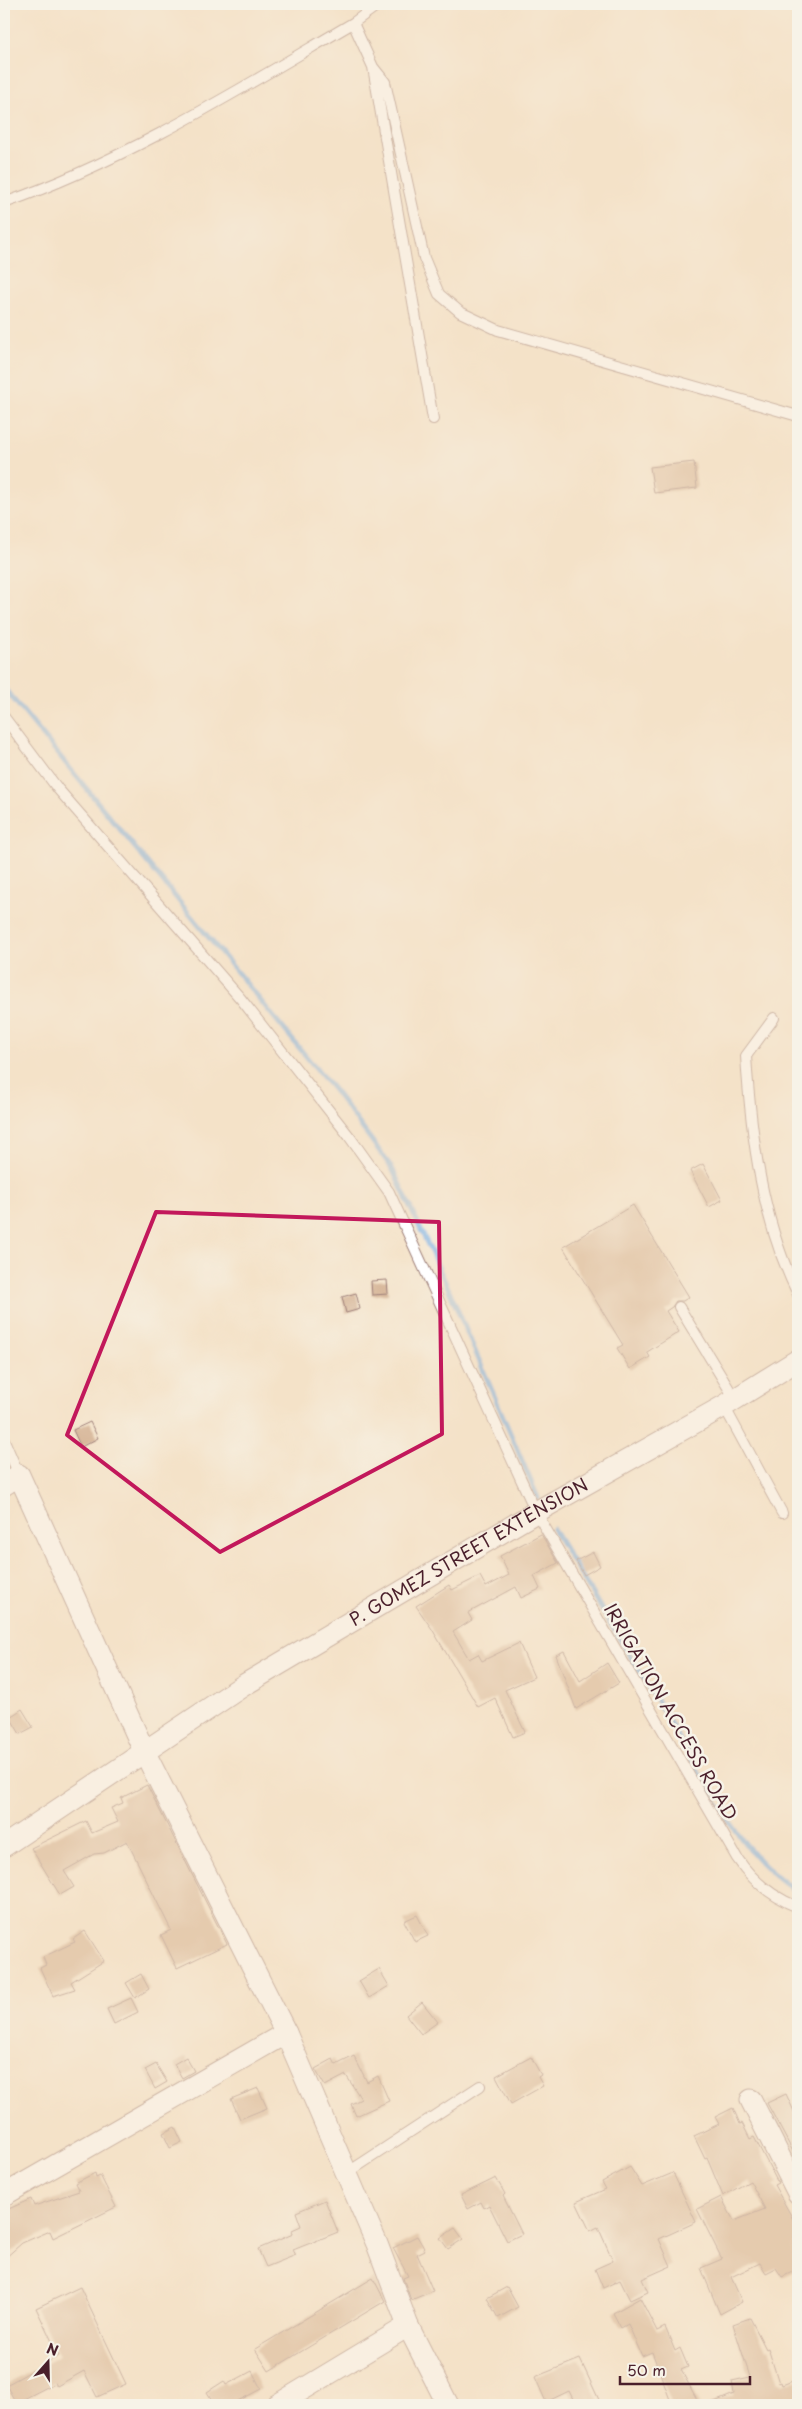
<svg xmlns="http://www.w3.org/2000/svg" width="802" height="2409" font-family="'Playpen Sans',sans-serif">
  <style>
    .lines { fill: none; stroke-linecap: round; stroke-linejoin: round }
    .stream { stroke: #71a9e0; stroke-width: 5 }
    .building { fill: #d3af8f }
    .lane-casing { stroke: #9f807a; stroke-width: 12 }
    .street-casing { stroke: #9f807a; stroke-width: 23 }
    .lane { stroke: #fff; stroke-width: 10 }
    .street { stroke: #fff; stroke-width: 21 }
    .marked { fill: none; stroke: #c2185b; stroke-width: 4; stroke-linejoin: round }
    .labels { text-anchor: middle; stroke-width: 5; stroke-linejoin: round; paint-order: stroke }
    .street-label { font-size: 18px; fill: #4a1f2b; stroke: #f7f3e8 }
  </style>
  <rect width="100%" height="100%" fill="#f7f3e8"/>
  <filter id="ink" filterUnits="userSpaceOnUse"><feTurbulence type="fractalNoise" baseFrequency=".02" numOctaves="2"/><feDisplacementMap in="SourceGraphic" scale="10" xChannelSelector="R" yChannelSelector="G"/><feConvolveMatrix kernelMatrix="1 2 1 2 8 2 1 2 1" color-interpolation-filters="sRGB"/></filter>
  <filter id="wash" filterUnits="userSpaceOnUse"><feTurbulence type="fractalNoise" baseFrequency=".0096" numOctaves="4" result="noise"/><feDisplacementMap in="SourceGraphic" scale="20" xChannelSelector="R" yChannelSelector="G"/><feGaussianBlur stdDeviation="1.12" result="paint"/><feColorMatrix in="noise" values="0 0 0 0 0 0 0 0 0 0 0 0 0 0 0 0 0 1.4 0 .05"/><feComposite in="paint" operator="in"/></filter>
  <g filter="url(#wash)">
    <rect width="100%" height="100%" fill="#f4e2c8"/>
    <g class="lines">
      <!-- stream -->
      <path class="stream" d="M4 688 337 1094 392 1168 449 1290 538 1498
        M553 1529C591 1593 630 1657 669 1721 703 1778 740 1858 798 1892"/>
    </g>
    <g id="blocks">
      <!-- building -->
      <path class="building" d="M694 462 697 488 654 493 650 467Z
        M703 1164 722 1200 709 1207 690 1171Z
        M633 1205 689 1297 683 1301H676L672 1307 666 1311 679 1332 647 1352 650 1357 630 1369 617 1348 623 1345 563 1247Z
        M387 1280 388 1294 372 1295 371 1281Z
        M356 1293 360 1309 346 1313 342 1297Z
        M90 1422 98 1438 81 1447 73 1430Z
        M541 1534 558 1563 534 1576 540 1589 521 1598 516 1587 468 1613 472 1620 453 1632 469 1659 478 1654 482 1661 519 1643 534 1677 505 1690 525 1732 513 1737 495 1698 478 1707 432 1629 416 1606 449 1585 452 1590 480 1576 486 1587 509 1575 500 1556Z
        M593 1552 600 1566 584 1575 576 1561Z
        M564 1651 580 1681 607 1663 619 1683 576 1709 556 1655Z
        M22 1709 33 1727 20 1734 10 1717Z
        M147 1785 227 1944 177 1968 161 1935 171 1930 127 1841 104 1853 94 1854 64 1871 74 1887 60 1895 31 1848 86 1821 92 1833 118 1822 111 1808 123 1803 121 1798Z
        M417 1915 428 1936 415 1942 404 1921Z
        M85 1931 104 1961 71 1982 75 1989 53 1996 40 1968 46 1965 43 1957 75 1942 73 1939Z
        M379 1969 389 1986 369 1998 359 1981Z
        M141 1974 149 1989 135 1998 126 1983Z
        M131 1998 138 2012 114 2024 107 2009Z
        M422 2002 438 2022 421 2034 406 2015Z
        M354 2056 367 2082 378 2076 389 2101 356 2116 351 2104 361 2099 346 2075 325 2086 315 2069 333 2059 336 2065Z
        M186 2057 194 2071 182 2078 174 2064Z
        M531 2057 541 2075 538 2077 543 2086 511 2104 496 2076Z
        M156 2064 167 2082 155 2089 145 2070Z
        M258 2088 267 2108 240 2119 231 2099Z
        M786 2094 798 2120V2161L767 2103Z
        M733 2108 740 2124 742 2123 750 2139 754 2137 778 2183 774 2185 798 2228V2269L782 2277 776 2268 766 2273 760 2263 731 2277 742 2302 720 2314 701 2268 722 2259 697 2209 721 2197 734 2221 765 2209 750 2181 723 2196 707 2158 705 2159 694 2136 719 2124 715 2117Z
        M175 2127 182 2142 170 2148 163 2133Z
        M630 2167 642 2186 673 2173 696 2222 659 2239 671 2266 642 2279 648 2292 630 2300 620 2280 603 2288 595 2269 613 2261 611 2256 598 2227 590 2231 576 2202 606 2189 602 2182Z
        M95 2173 96 2177 100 2175 116 2207 53 2238 50 2231 22 2243 4 2259V2211L31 2199 34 2206 79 2191 75 2183Z
        M496 2178 505 2194 503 2196 522 2234 507 2241 489 2205 484 2208 481 2202 468 2209 461 2195Z
        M325 2200 338 2232 293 2250 296 2255 266 2267 258 2249 293 2234 292 2230 301 2226 296 2212Z
        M455 2228 463 2239 448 2249 440 2238Z
        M417 2236 425 2250 417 2254 433 2291 411 2300 403 2278 408 2276 393 2248Z
        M373 2278 385 2301 269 2371 255 2349Z
        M80 2287 126 2384 97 2397 84 2371 57 2386 55 2383 16 2403 6 2385 59 2356 36 2308Z
        M507 2287 518 2307 498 2318 487 2298Z
        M640 2298 657 2331 665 2327 675 2351 680 2348 688 2367 681 2370 700 2405H672L652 2352 642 2356 628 2324 621 2328 613 2313Z
        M750 2318 766 2349 768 2348 779 2383 781 2382 782 2385 798 2379V2405H707L734 2394 732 2381 750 2377 733 2324Z
        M580 2359 600 2402 592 2405H576L569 2391 546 2402 535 2377Z
        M252 2371 261 2389 230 2405H215L207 2392 224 2381 226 2385Z"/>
    </g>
  </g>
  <g filter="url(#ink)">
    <use href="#blocks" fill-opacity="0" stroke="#9f807a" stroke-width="1"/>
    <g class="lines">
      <defs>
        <path id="lane" d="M353 23 373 67 433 419
          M373 67 385 82 424 258 439 294 460 312 498 330 798 416
          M4 203C127 160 240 89 353 23L379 4
          M4 717 58 789 241 999 349 1136 389 1192 536 1512 737 1858C753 1882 772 1897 798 1907
          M774 1018 746 1056C751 1136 762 1222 798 1294
          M679 1307 735 1399
          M724 1406 782 1513
          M4 1440 19 1475
          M347 2173 480 2086"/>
        <g id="street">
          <path d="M4 1485 19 1475 145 1753 286 2033 377 2244 408 2326 448 2405"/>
          <path id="s1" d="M4 1846 244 1685 536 1512 724 1406 798 1360"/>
          <path d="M751 2100 798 2193"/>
          <path d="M4 2195 286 2033"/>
          <path d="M277 2405 408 2326"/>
        </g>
      </defs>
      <!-- lane casing -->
      <use href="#lane" class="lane-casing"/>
      <!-- street casing -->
      <use href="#street" class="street-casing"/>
      <!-- lane -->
      <use href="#lane" class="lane"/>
      <!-- street -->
      <use href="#street" class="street"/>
    </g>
  </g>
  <!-- marked area -->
  <path d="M0 0H802V2409H0ZM156 1212 439 1222 442 1434 220 1552 67 1435Z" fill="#f4e2c8" fill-opacity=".55" fill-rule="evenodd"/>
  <path class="marked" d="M156 1212 439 1222 442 1434 220 1552 67 1435Z"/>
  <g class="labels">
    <!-- street labels -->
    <g class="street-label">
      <text dy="6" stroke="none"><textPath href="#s1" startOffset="550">P. GOMEZ STREET EXTENSION</textPath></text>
      <text transform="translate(670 1712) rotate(60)" y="6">IRRIGATION ACCESS ROAD</text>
    </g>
  </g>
  <!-- margin -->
  <rect width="802" height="2409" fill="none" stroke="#f7f3e8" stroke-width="20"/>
  <!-- north arrow -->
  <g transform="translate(48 2362) rotate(20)" stroke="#f7f3e8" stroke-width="4" paint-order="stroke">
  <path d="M0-4L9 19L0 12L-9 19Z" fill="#4a1f2b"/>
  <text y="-8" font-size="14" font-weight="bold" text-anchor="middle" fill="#4a1f2b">N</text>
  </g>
  <!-- scale -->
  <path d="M620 2376v8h130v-8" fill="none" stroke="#4a1f2b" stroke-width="2.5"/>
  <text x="627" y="2376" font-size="15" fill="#4a1f2b" stroke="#f7f3e8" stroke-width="4" paint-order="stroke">50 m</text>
</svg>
